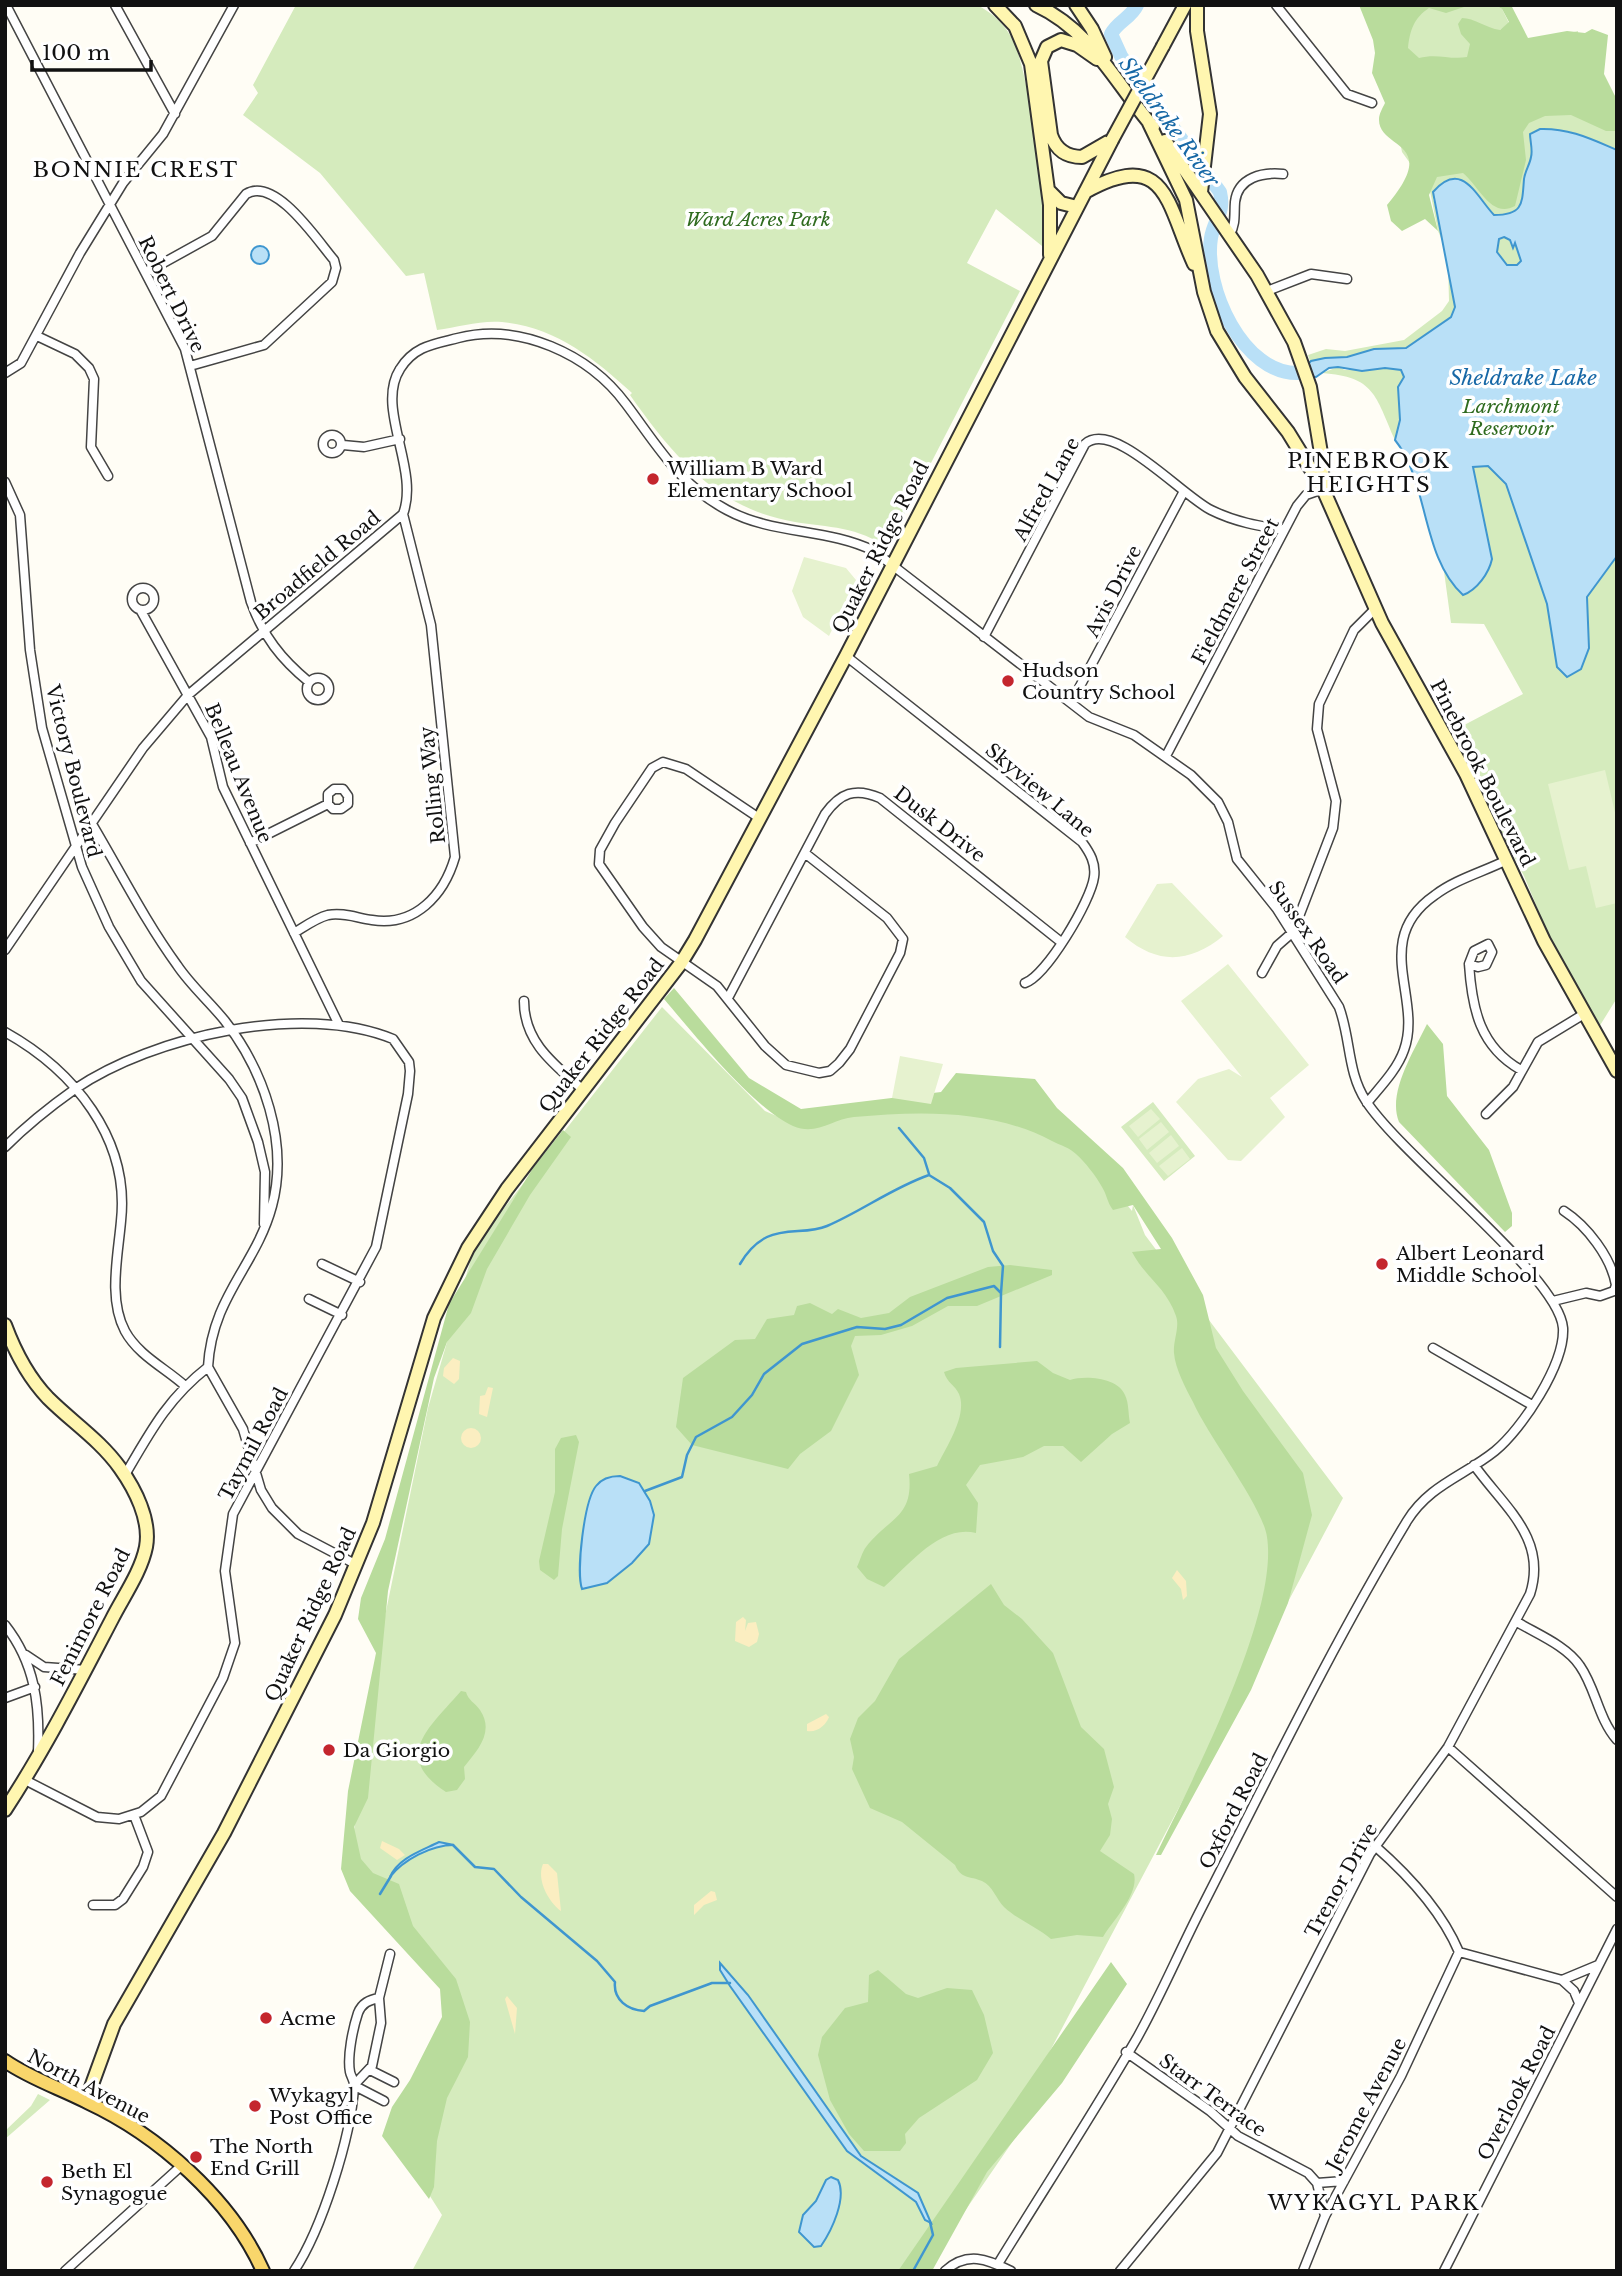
<svg xmlns="http://www.w3.org/2000/svg" width="1622" height="2276" font-family="'Libre Baskerville',serif">
  <style>
    .green { fill: #d5ebbd }
    .forest { fill: #b9dc9c }
    .sand { fill: #fbeec1 }
    .pitch { fill: #e6f2cf }
    .water { fill: #b9e0f7; stroke: #3f96cf; stroke-width: 2; fill-rule: evenodd }
    .lines { fill: none; stroke-linecap: round; stroke-linejoin: round }
    .stream { stroke: #3f96cf; stroke-width: 2.5 }
    .river { stroke: #b9e0f7; stroke-width: 14 }
    .street-casing { stroke: #444; stroke-width: 11 }
    .secondary-casing { stroke: #333; stroke-width: 16 }
    .primary-casing { stroke: #222; stroke-width: 16 }
    .street { stroke: #fff; stroke-width: 8 }
    .secondary { stroke: #fff6b0; stroke-width: 12 }
    .primary { stroke: #f9d66b; stroke-width: 12 }
    .secondary-bridge-casing { stroke: #333; stroke-width: 16; stroke-linecap: butt }
    .secondary-bridge { stroke: #fff6b0; stroke-width: 12 }
    .poi-dot { fill: #c4262e; stroke: #fff; stroke-width: 2.5 }
    .labels { text-anchor: middle; stroke-width: 7; stroke-linejoin: round; paint-order: stroke }
    .park-label { font-size: 19px; font-style: italic; fill: #2f6b1f; stroke: #fff }
    .street-label { font-size: 19px; fill: #111; stroke: #fff }
    .poi-label { font-size: 19px; fill: #111; stroke: #fff; text-anchor: start }
    .water-label { font-size: 21px; font-style: italic; fill: #1768a6; stroke: #fff }
    .neighbourhood-label { font-size: 21px; letter-spacing: 2px; fill: #111; stroke: #fff }
  </style>
  <rect width="100%" height="100%" fill="#fffdf5"/>
  <!-- green -->
  <path class="green" d="M296 5H977C993 13 1007 26 1014 43 1029 73 1048 213 1042 246L996 209 967 263 1020 291 887 548C860 527 827 527 795 522 717 509 673 456 630 395L632 393C594 358 555 327 502 322 481 320 458 327 437 330L424 273 406 276 320 173 243 115 258 93 253 85Z
    M1382 5H1495L1502 9 1509 23 1500 30 1517 45 1578 31 1579 62 1607 95 1617 96V998L1599 1027 1546 929 1524 876 1451 732 1523 694 1484 624 1451 623 1443 564 1401 420 1395 440C1375 395 1375 377 1322 373L1338 367 1345 370 1395 368 1456 326 1474 253 1433 198 1447 252 1438 231 1430 191 1402 152 1392 101Z
    M1448 263 1455 307 1451 317 1406 348 1374 349 1347 357 1310 361 1308 355 1326 349 1345 351 1404 340 1442 311 1449 301Z
    M662 1007 765 1111 788 1121 1039 1097 1132 1211 1133 1205 1145 1235 1343 1498 1042 2066 1046 2093 958 2221 929 2271H412L442 2215 421 2182 448 1990 347 1878 385 1616 428 1408 475 1245Z
    M1153 1102 1195 1156 1164 1181 1121 1127Z
    M38 2094 50 2100 5 2139V2131L31 2106Z"/>
  <!-- forest -->
  <path class="forest" d="M1359 5H1470L1446 13 1429 8C1414 18 1410 30 1408 48L1419 58C1437 53 1450 60 1467 57L1470 44 1461 34 1458 24 1462 18C1474 18 1486 28 1500 30L1509 22 1502 9 1495 5H1511L1528 38 1567 31 1585 33 1592 29 1608 35 1604 74 1617 100V131H1606L1571 115 1545 116 1529 123 1523 132 1526 160 1515 206C1491 219 1479 186 1463 173L1437 177 1429 195 1438 231 1425 219 1402 231 1391 221 1387 205C1442 140 1378 150 1379 119 1379 114 1383 107 1385 103L1372 73 1375 53 1373 40Z
    M674 988 749 1078 801 1109 941 1092 956 1073 1035 1079 1057 1108 1123 1168 1172 1238 1203 1295 1216 1348 1243 1391 1303 1473 1312 1515 1288 1603 1251 1690 1161 1855H1156C1191 1782 1279 1615 1267 1537 1263 1507 1208 1436 1193 1402 1186 1389 1175 1368 1174 1353 1173 1341 1180 1327 1176 1316 1166 1287 1145 1277 1132 1252L1161 1249 1133 1205 1113 1210C1107 1202 1107 1195 1102 1187 1096 1176 1085 1162 1076 1154 1070 1148 1060 1145 1052 1141 992 1109 920 1111 854 1117 832 1119 817 1136 793 1126 755 1110 692 1032 664 999Z
    M1427 1024 1443 1044 1447 1096 1489 1150 1512 1213V1226L1505 1232 1399 1122C1387 1093 1414 1051 1427 1024Z
    M563 1130 571 1137 530 1195 487 1269 471 1313 447 1342 434 1378 388 1591 368 1798 354 1827 361 1859 373 1873 399 1884 413 1926 456 1979 470 2022 468 2057 447 2098 437 2141 434 2187 429 2199 382 2136 392 2107 410 2080 442 2017 440 1989 350 1891 341 1869 348 1791 376 1653 358 1619 361 1598 385 1539 449 1304 533 1168Z
    M1010 1265 1052 1270V1275L977 1306H948L912 1326 881 1335 855 1336 851 1346 859 1375 831 1431 800 1454 788 1469 692 1445 676 1427 683 1378 735 1340 755 1339 767 1319 794 1315 797 1306 810 1303 832 1314 838 1309 861 1318 889 1313 910 1297 988 1267Z
    M1037 1361 1053 1373 1070 1380C1084 1375 1118 1377 1125 1395 1129 1403 1128 1414 1130 1423L1112 1434 1081 1462 1063 1446H1044L1023 1457 980 1465 966 1485 978 1503 976 1533C940 1524 908 1566 884 1587L867 1579 857 1567C860 1561 862 1552 866 1547 888 1518 914 1518 909 1474L937 1466C946 1447 968 1415 959 1394 955 1385 947 1383 944 1372L956 1368Z
    M576 1435 579 1442 562 1529 558 1576 554 1580 540 1570 539 1561 555 1492V1449L561 1438Z
    M991 1584 1004 1605 1022 1619 1053 1653 1081 1727 1104 1749 1114 1787 1108 1804 1112 1819 1110 1835 1100 1851 1134 1874C1139 1895 1113 1920 1103 1937L1077 1935 1051 1939C1037 1927 1018 1920 1004 1907 996 1899 993 1886 982 1881 970 1876 961 1879 955 1865L902 1822 870 1808 852 1769 854 1757 850 1739 858 1718 875 1701 899 1659Z
    M461 1691 466 1692C468 1700 475 1703 480 1710 495 1732 477 1751 464 1767L465 1779 457 1790 446 1792C391 1756 430 1727 461 1691Z
    M1111 1962 1127 1984 1062 2083 987 2172 932 2271H898Z
    M878 1970 906 1994 918 1998 947 1988 972 1990 984 2015 993 2053 977 2080 919 2118 905 2134 906 2143 900 2151H864L849 2134 830 2100 818 2055 822 2037 845 2008 868 2002 869 1975Z"/>
  <!-- sand -->
  <path class="sand" d="M453 1358 460 1361 459 1379 454 1384 443 1376 444 1368Z
    M488 1387 493 1388 487 1417 479 1414 480 1396 485 1395Z
    M461 1438a10 10 0 1 1 20 0a10 10 0 1 1-20 0Z
    M1177 1570 1186 1581 1187 1596 1183 1600 1181 1589 1172 1578Z
    M743 1617 746 1620 745 1631 748 1623 756 1622 759 1634 757 1642 749 1647 735 1641 736 1622Z
    M826 1714 829 1717C826 1725 817 1733 807 1731V1724Z
    M382 1841 399 1849 405 1855 397 1860 380 1848Z
    M543 1864H548L557 1873 561 1911C549 1902 536 1880 543 1864Z
    M711 1891 715 1892 717 1900 704 1905 694 1915V1905Z
    M507 1996 517 2008 515 2034 505 1999Z"/>
  <!-- pitch -->
  <path class="pitch" d="M804 557 846 568 856 580 829 636 803 617 792 591Z
    M1605 770 1617 821V903L1596 908 1586 866 1569 870 1548 784Z
    M1172 883 1223 936C1190 963 1158 965 1125 937L1157 884Z
    M1228 964 1309 1065 1270 1098 1285 1117 1241 1161 1228 1160 1176 1102 1198 1079 1229 1069 1242 1077 1181 1001Z
    M900 1056 943 1064 931 1104 892 1098Z
    M1151 1109 1160 1119 1138 1137 1129 1126Z
    M1161 1122 1169 1132 1147 1150 1139 1139Z
    M1171 1135 1179 1146 1157 1163 1149 1153Z
    M1182 1148 1190 1159 1168 1176 1159 1166Z"/>
  <!-- water -->
  <path class="water" d="M1540 129C1569 128 1591 139 1617 150V556L1587 597 1589 648 1581 669 1567 677 1557 667 1547 604 1506 484 1488 466 1473 467 1492 559C1489 573 1477 590 1463 595 1421 557 1429 482 1395 440L1400 420 1398 387 1404 377 1401 370 1385 368 1362 371 1338 367 1329 368 1316 377 1302 376 1301 371 1311 361 1325 358 1347 357 1374 349 1406 348 1451 317 1455 307 1433 192C1462 159 1476 196 1494 215 1524 215 1522 203 1524 179 1525 171 1530 164 1531 157 1533 150 1530 141 1530 134ZM1504 237 1510 240 1513 248 1515 243 1521 261 1517 265H1507L1497 252 1499 239Z
    M251 255a9 9 0 1 1 18 0a9 9 0 1 1-18 0Z
    M620 1476 639 1483 650 1501 654 1515 649 1544 632 1563 607 1583 582 1589C576 1572 584 1501 596 1486 602 1478 611 1476 620 1476Z
    M439 1842 454 1845C431 1845 403 1860 390 1877 398 1858 421 1851 439 1842Z
    M720 1963 748 1995 861 2156 918 2193 931 2223 925 2220 916 2202 847 2151 730 1986 720 1970Z
    M831 2177 838 2180C847 2198 832 2230 821 2246L814 2247 799 2232 803 2215 816 2201 826 2180Z"/>
  <g class="lines">
    <!-- stream -->
    <path class="stream" d="M899 1128 924 1158 929 1174
      M740 1264C747 1252 755 1243 767 1237 786 1228 808 1234 827 1226 862 1211 892 1188 929 1175L950 1188 984 1222 993 1251 1003 1266 1001 1293
      M645 1491 682 1477 687 1455 696 1437 732 1417 752 1395 764 1374 802 1344 857 1327 885 1329 901 1325 947 1298 994 1286 1001 1293 1000 1347
      M453 1845 475 1867 494 1869 521 1897 597 1961 615 1982C613 2000 628 2010 644 2011L650 2006 712 1983H730
      M380 1894 391 1876
      M913 2271 933 2235 930 2222"/>
    <!-- river -->
    <path class="river" d="M1137 5C1131 18 1118 21 1111 34L1121 56 1220 192C1225 214 1214 219 1211 238 1203 287 1243 375 1299 373"/>
    <defs>
      <path id="street" d="M6 5 185 349 251 602C263 636 281 659 309 682
        M115 5 175 114
        M1276 5 1347 94 1372 103
        M1230 234C1236 224 1234 214 1235 202 1238 177 1263 172 1283 174
        M147 272 212 236 246 194C275 176 317 240 334 260L336 268 332 282 264 345 190 366
        M1267 291 1311 274 1347 279
        M37 336 75 354 89 368 94 379 91 447 108 476
        M5 373 21 363 80 253 123 183 163 134 234 5
        M323 444a9 9 0 1 1 18 0a9 9 0 1 1-18 0Z
        M343 445 364 447 400 439
        M5 482 20 515 30 650 42 728 82 867 109 927 141 981 229 1079 242 1098 258 1142 265 1172 264 1224
        M132 599a11 11 0 1 1 22 0a11 11 0 1 1-22 0Z
        M141 611 211 737 223 787 339 1025
        M984 637 1085 444C1113 419 1181 495 1211 510 1235 522 1259 526 1284 530
        M846 656 1082 842C1090 853 1096 863 1094 877 1091 901 1046 976 1025 983
        M307 689a11 11 0 1 1 22 0a11 11 0 1 1-22 0Z
        M1071 703 1183 493
        M1166 756 1297 506 1306 495 1323 489
        M759 818 686 769 663 762 652 768 615 823 600 850 599 864 643 927 661 947 717 986 765 1046 786 1065 819 1073 830 1071 839 1063 850 1049 900 953 903 939 887 918 806 854
        M92 824C120 871 145 921 177 965 191 986 210 1002 225 1021 264 1071 289 1143 272 1206 256 1266 212 1296 208 1367 168 1398 150 1432 125 1475
        M250 843 328 804 333 809H341L348 804V796L343 789H334L328 794V804
        M294 933C304 927 316 918 328 915 343 912 357 918 372 920 415 927 444 895 455 857L431 625 403 514
        M1488 944 1492 952 1486 965 1478 967 1469 964 1474 951Z
        M5 950 143 748 188 695 403 514C420 469 375 408 400 369 414 346 434 344 458 338 519 322 589 354 626 404 657 445 679 485 727 510 773 535 827 528 874 551L1089 717 1134 735 1191 775 1218 802 1228 822 1237 859 1277 909 1339 1007C1351 1039 1347 1072 1366 1101 1402 1157 1559 1276 1563 1328 1565 1364 1522 1429 1495 1451 1464 1476 1429 1485 1407 1521 1331 1647 1268 1778 1201 1909 1179 1952 1160 1997 1137 2038 1093 2114 1044 2189 998 2264
        M1469 964C1472 1009 1480 1047 1521 1070
        M1262 973 1277 946 1293 932 1333 828 1336 801 1317 729 1319 704 1354 630 1375 609
        M728 998 825 814C840 793 855 787 880 798L1061 942
        M524 1001C524 1043 555 1065 583 1090
        M5 1032C73 1070 130 1138 121 1221 118 1256 108 1299 125 1331 138 1355 165 1368 184 1385
        M1367 1103C1380 1087 1397 1070 1404 1050 1423 998 1370 940 1435 895 1456 879 1483 872 1507 860
        M1486 1114 1513 1087 1538 1042 1584 1014
        M5 1147C26 1126 51 1106 75 1089 153 1036 303 1002 393 1039L409 1062 410 1071 408 1094 376 1247 233 1514 225 1571 235 1643 223 1678 161 1796 141 1812 119 1819 97 1817 25 1780
        M322 1264 360 1282
        M309 1299 342 1315
        M1553 1301 1586 1293 1600 1296 1614 1291 1616 1285C1611 1257 1587 1226 1564 1211
        M1433 1348 1532 1405
        M208 1367 243 1429 261 1490 272 1508 298 1534 357 1565
        M1517 1622C1537 1634 1567 1646 1580 1666 1596 1689 1598 1718 1617 1740
        M5 1625C35 1663 40 1705 38 1752
        M26 1655 44 1667 86 1670
        M5 1698 35 1687
        M1448 1747 1617 1897
        M1375 1846C1407 1874 1442 1912 1459 1952L1562 1980 1574 1991 1579 2003
        M93 1905H115L123 1899 143 1867 148 1852 134 1815
        M1562 1980 1598 1965
        M1126 2052 1210 2111 1238 2136 1308 2173 1317 2183 1325 2216
        M370 2070 394 2082
        M355 2084 372 2066 381 2023 379 1998 390 1954
        M355 2086 384 2101
        M1317 2183 1344 2181
        M65 2271 180 2167
        M294 2271C322 2229 351 2137 354 2087 355 2081 351 2077 350 2072 347 2056 353 2028 358 2013 362 2003 369 2000 379 1998
        M945 2271C967 2251 987 2259 1011 2271
        M1120 2271 1217 2153 1370 1854 1448 1747 1530 1594C1548 1538 1503 1506 1474 1465
        M1303 2271 1325 2216 1401 2076 1459 1952
        M1444 2271 1617 1929"/>
      <path id="secondary" d="M995 5 1015 26 1031 64 1050 205V255
        M1036 5C1092 31 1115 83 1153 127
        M1076 5 1092 29 1105 57
        M1197 5V31L1210 114 1201 192
        M1163 46 1185 5
        M1097 59 1077 45 1061 40 1047 47 1041 61 1051 135C1056 150 1067 157 1082 157L1108 142
        M1149 123 1186 200 1204 292 1217 331 1245 377 1288 432 1323 489 1382 623 1466 774 1544 941 1617 1071
        M1165 141 1257 275 1294 342 1310 387 1321 453 1323 487
        M1049 191 1061 203 1077 207
        M1085 192C1167 146 1167 205 1194 264
        M5 1325C15 1352 28 1377 48 1398 72 1422 100 1440 120 1468 135 1489 151 1520 146 1547 141 1572 123 1597 112 1619 78 1684 45 1749 5 1810
        M86 2101 114 2024 224 1833 335 1615 373 1523 434 1318 468 1248 507 1189 681 963 695 940 846 656 1112 140"/>
      <path id="primary" d="M5 2061C31 2079 60 2088 87 2102 158 2135 231 2199 263 2271"/>
    </defs>
    <!-- street casing -->
    <use href="#street" class="street-casing"/>
    <!-- secondary casing -->
    <use href="#secondary" class="secondary-casing"/>
    <!-- primary casing -->
    <use href="#primary" class="primary-casing"/>
    <!-- street -->
    <use href="#street" class="street"/>
    <!-- secondary -->
    <use href="#secondary" class="secondary"/>
    <!-- primary -->
    <use href="#primary" class="primary"/>
    <defs>
      <path id="secondary-bridge" d="M1112 140 1163 46"/>
    </defs>
    <!-- secondary-bridge casing -->
    <use href="#secondary-bridge" class="secondary-bridge-casing"/>
    <!-- secondary-bridge -->
    <use href="#secondary-bridge" class="secondary-bridge"/>
  </g>
  <!-- markers -->
  <g class="poi-dot">
    <circle cx="653" cy="479" r="7"/>
    <circle cx="1008" cy="681" r="7"/>
    <circle cx="1382" cy="1264" r="7"/>
    <circle cx="329" cy="1750" r="7"/>
    <circle cx="266" cy="2018" r="7"/>
    <circle cx="255" cy="2106" r="7"/>
    <circle cx="196" cy="2157" r="7"/>
    <circle cx="47" cy="2182" r="7"/>
  </g>
  <g class="labels">
    <!-- park labels -->
    <g class="park-label">
      <text x="758" y="226">Ward Acres Park</text>
      <text x="1511" y="413">Larchmont<tspan x="1511" dy="22">Reservoir</tspan></text>
    </g>
    <!-- street labels -->
    <g class="street-label">
      <text transform="translate(172 294) rotate(64)" y="7">Robert Drive</text>
      <text transform="translate(1046 489) rotate(-61)" y="7">Alfred Lane</text>
      <text transform="translate(880 547) rotate(-63)" y="7">Quaker Ridge Road</text>
      <text transform="translate(317 565) rotate(-40)" y="7">Broadfield Road</text>
      <text transform="translate(1113 591) rotate(-63)" y="7">Avis Drive</text>
      <text transform="translate(1235 591) rotate(-62)" y="7">Fieldmere Street</text>
      <text transform="translate(74 771) rotate(76)" y="7">Victory Boulevard</text>
      <text transform="translate(239 773) rotate(68)" y="7">Belleau Avenue</text>
      <text transform="translate(1483 773) rotate(63)" y="7">Pinebrook Boulevard</text>
      <text transform="translate(432 785) rotate(-96)" y="7">Rolling Way</text>
      <text transform="translate(1040 790) rotate(40)" y="7">Skyview Lane</text>
      <text transform="translate(940 824) rotate(38)" y="7">Dusk Drive</text>
      <text transform="translate(1308 932) rotate(55)" y="7">Sussex Road</text>
      <text transform="translate(601 1035) rotate(-52)" y="7">Quaker Ridge Road</text>
      <text transform="translate(253 1444) rotate(-62)" y="7">Taymil Road</text>
      <text transform="translate(310 1614) rotate(-65)" y="7">Quaker Ridge Road</text>
      <text transform="translate(90 1617) rotate(-63)" y="7">Fenimore Road</text>
      <text transform="translate(1233 1811) rotate(-63)" y="7">Oxford Road</text>
      <text transform="translate(1341 1880) rotate(-61)" y="7">Trenor Drive</text>
      <text transform="translate(89 2086) rotate(28)" y="7">North Avenue</text>
      <text transform="translate(1516 2093) rotate(-63)" y="7">Overlook Road</text>
      <text transform="translate(1213 2095) rotate(36)" y="7">Starr Terrace</text>
      <text transform="translate(1366 2104) rotate(-62)" y="7">Jerome Avenue</text>
    </g>
    <!-- poi labels -->
    <g class="poi-label">
      <text x="667" y="475">William B Ward<tspan x="667" dy="22">Elementary School</tspan></text>
      <text x="1022" y="677">Hudson<tspan x="1022" dy="22">Country School</tspan></text>
      <text x="1396" y="1260">Albert Leonard<tspan x="1396" dy="22">Middle School</tspan></text>
      <text x="343" y="1757">Da Giorgio</text>
      <text x="280" y="2025">Acme</text>
      <text x="269" y="2102">Wykagyl<tspan x="269" dy="22">Post Office</tspan></text>
      <text x="210" y="2153">The North<tspan x="210" dy="22">End Grill</tspan></text>
      <text x="61" y="2178">Beth El<tspan x="61" dy="22">Synagogue</tspan></text>
    </g>
    <!-- water labels -->
    <g class="water-label">
      <text transform="translate(1169 122) rotate(54)" y="7">Sheldrake River</text>
      <text x="1523" y="385">Sheldrake Lake</text>
    </g>
    <!-- neighbourhood labels -->
    <g class="neighbourhood-label">
      <text x="136" y="177">BONNIE CREST</text>
      <text x="1369" y="468">PINEBROOK<tspan x="1369" dy="24">HEIGHTS</tspan></text>
      <text x="1374" y="2210">WYKAGYL PARK</text>
    </g>
  </g>
  <!-- border -->
  <rect width="1622" height="2276" fill="none" stroke="#111111" stroke-width="14"/>
  <!-- scale -->
  <path d="M32 60v10h119v-10" fill="none" stroke="#111111" stroke-width="3.5"/>
  <text x="42" y="60" font-size="21" fill="#111111" stroke="#ffffff" stroke-width="5" paint-order="stroke">100 m</text>
</svg>
